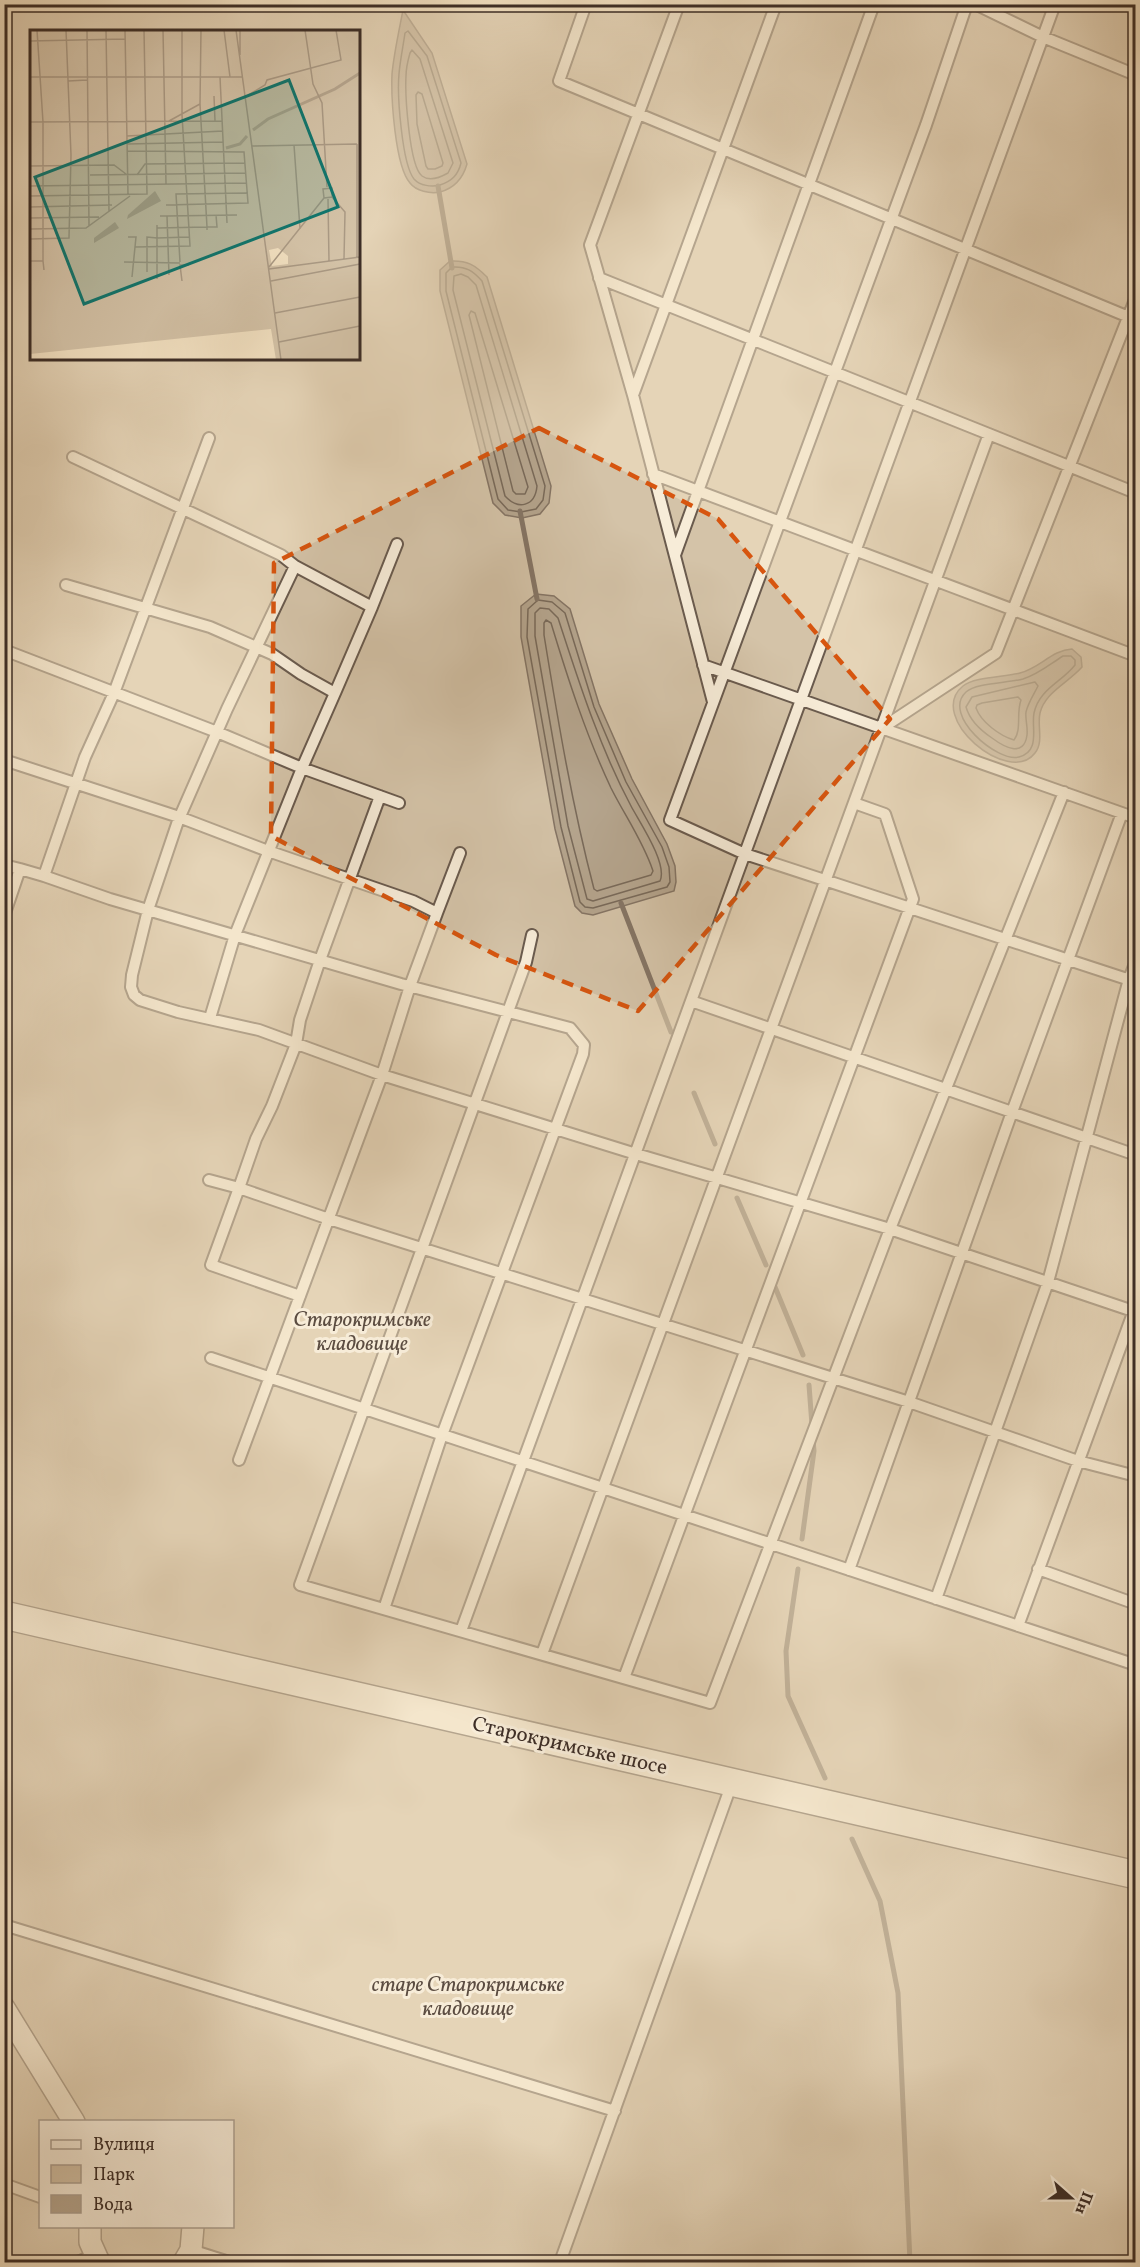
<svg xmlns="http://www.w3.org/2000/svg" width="1140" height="2267" font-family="Vollkorn,serif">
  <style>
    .green { fill: #d4c3a8; stroke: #887868; stroke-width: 1.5; fill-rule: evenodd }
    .water { fill: #b5a58e; stroke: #857565; stroke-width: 1.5 }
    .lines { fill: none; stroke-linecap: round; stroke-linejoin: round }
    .shore { stroke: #796a5a; stroke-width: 1.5 }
    .stream { stroke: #857565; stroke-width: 5 }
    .service-casing { stroke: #6a5b4e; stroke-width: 14 }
    .minor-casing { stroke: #6a5b4e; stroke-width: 24 }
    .tertiary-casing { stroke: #6a5b4e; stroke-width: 30 }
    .service { stroke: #f7ecd8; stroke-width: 10 }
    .minor { stroke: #f7ecd8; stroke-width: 21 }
    .tertiary { stroke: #f7ecd8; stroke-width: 27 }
    .marked { fill: none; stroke: #d7550f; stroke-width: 4.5; stroke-dasharray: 12 8; stroke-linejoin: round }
    .labels { text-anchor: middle; stroke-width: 6; stroke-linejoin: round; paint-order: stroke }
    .park-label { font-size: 21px; font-style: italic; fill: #5b4c41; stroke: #f7ecd8 }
    .street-label { font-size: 21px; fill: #3d2e27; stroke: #f7ecd8 }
    .inset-river { fill: none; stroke: #b5a58e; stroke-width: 3 }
    .inset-road { fill: none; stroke: #aa9a85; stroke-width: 1.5 }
    .view { fill: #0f766e; fill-opacity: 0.15; stroke: #0f766e; stroke-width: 3 }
    .inset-edge { fill: none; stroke: #3d2e27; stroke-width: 3 }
  </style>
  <rect width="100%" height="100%" fill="#f3e2c3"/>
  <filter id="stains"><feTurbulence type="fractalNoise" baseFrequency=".00333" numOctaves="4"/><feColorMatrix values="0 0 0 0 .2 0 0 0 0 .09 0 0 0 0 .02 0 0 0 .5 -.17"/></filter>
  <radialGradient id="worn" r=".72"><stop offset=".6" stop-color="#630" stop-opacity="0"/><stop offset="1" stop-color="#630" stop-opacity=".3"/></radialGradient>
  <!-- green -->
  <path class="green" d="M5 5H1135V2262H5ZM32 32H358V358H32ZM40 2122H232V2226H40Z"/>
  <!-- water -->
  <path class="water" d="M403 10 432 53 467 164C463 178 455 188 440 192 430 194 416 191 410 183 395 166 391 98 392 74 394 53 399 31 403 10Z
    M450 261C467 260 475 265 487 277L551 486 549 503 540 514 522 518 505 515 493 503 440 291V270Z
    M536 594 554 596 570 609 599 704 632 779 667 844 675 866 676 882 674 891 593 915 582 913 575 906 555 829 521 637V606Z
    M1072 649 1081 657 1082 667C1068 683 1045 692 1040 713 1037 726 1044 742 1035 753 1009 787 925 717 963 686 974 677 1004 677 1020 673 1040 668 1052 650 1072 649Z"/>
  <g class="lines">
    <!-- shore -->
    <path class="shore" d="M408 31 427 56 461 163C458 175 452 181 440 185 432 187 420 186 414 179 402 164 397 95 399 74 400 61 403 47 405 33Z
      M412 50 420 59 453 163 448 173C441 177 430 182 422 176 409 166 405 93 406 76 406 68 408 60 410 53Z
      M418 92 422 94 443 163 442 166 435 169H428L426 166 417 124 416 95Z
      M452 267C466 266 473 271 482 281L545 486 543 500 536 509 521 512 508 510 498 499 446 291V273Z
      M461 274 468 277 476 285 537 486C535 507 518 510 505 496L453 290 454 276Z
      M471 311 475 313 528 487 525 494H516L513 491 469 315Z
      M538 600 552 602 565 613 594 707 626 782 662 847 669 867 670 882 667 887 593 908 585 907 580 902 561 827 527 637 528 609Z
      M540 608 549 609 558 618C579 682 599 746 631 806 640 823 668 864 660 881L593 901 587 899 568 826 535 636V613Z
      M546 620 551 623C568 679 586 735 611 788 625 816 643 841 653 871L651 875 597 891 594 889C572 805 558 721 544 635V623Z
      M1063 656H1071L1075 660V665C1062 682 1039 689 1034 713 1031 727 1041 751 1019 757 998 763 941 715 966 692 976 683 1008 683 1023 679 1039 674 1050 664 1063 656Z
      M1035 682 1038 686C1034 694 1028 703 1026 712 1025 719 1028 727 1027 735 1024 758 1004 747 992 738 980 730 970 721 966 707L972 697Z
      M1018 697 1021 700C1016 713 1022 730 1014 740 1000 736 981 722 976 708L977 705 982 703Z"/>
    <!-- stream -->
    <path class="stream" d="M438 186 452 268
      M520 511 537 599
      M621 903 671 1032
      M694 1093 715 1144
      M737 1198 766 1265
      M775 1287 803 1355
      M809 1385 812 1425
      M802 1539 814 1451 813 1440
      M798 1569 786 1651 788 1696 825 1778
      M852 1839 880 1901 898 1993 910 2262"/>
    <defs>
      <path id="service" d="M586 4 559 81 1136 320
        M679 4 590 245 633 395 713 702
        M967 4 926 125 670 820 745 854 1136 982
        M975 4 1043 37 1136 75
        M599 278 1136 493
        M633 395 776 4
        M73 457 281 555 295 566 372 607 397 544
        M653 474 1136 656
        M675 555 874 4
        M295 566 227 709 178 821 148 910 132 975 131 987 134 995 140 1000 178 1012 259 1030 382 1075 636 1154 890 1229 1136 1312
        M4 650 217 732 302 768 335 693 301 674 272 654 210 627 66 585
        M703 665 1136 818
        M335 693 372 607
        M882 728 996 653 1136 297
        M4 760 179 817 268 851 413 901 437 913 460 853
        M4 865 20 869 4 916
        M20 869 44 876 85 757 114 693 209 438
        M44 876 110 899 401 984 570 1028 584 1045 583 1054 442 1435 384 1609
        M532 935 526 962 300 1585 710 1703 890 1229 1064 792
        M691 1001 1136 1155
        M210 1018 235 935 302 768 399 803
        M209 1180 239 1188 256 1139 272 1106 296 1044 300 1020 320 960 380 796
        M300 1296 211 1265 239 1188 329 1219 909 1402 1078 1461 1136 1476
        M211 1358 1136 1665
        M239 1460 382 1075 410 986 437 913
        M1038 1569 1136 1604
        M849 1570 1012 1112 1122 813
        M936 1599 1048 1282 1129 979 1136 961
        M1018 1626 1136 1305
        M461 1631 1055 4
        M542 1654 989 434
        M624 1678 913 899 885 814 854 803
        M4 1925 615 2111
        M4 2184 40 2197
        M191 2250 229 2262
        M78 2262 94 2255
        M560 2262 732 1783"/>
      <path id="minor" d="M4 2008 74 2122
        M90 2226V2242L99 2262
        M184 2262 191 2250 193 2226"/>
      <path id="tertiary" d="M4 1615 1136 1875"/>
    </defs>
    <!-- service casing -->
    <use href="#service" class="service-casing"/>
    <!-- minor casing -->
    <use href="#minor" class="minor-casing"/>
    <!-- tertiary casing -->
    <use href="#tertiary" class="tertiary-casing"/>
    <!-- service -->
    <use href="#service" class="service"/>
    <!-- minor -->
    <use href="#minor" class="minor"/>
    <!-- tertiary -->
    <use href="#tertiary" class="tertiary"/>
  </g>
  <!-- marked area -->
  <path d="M0 0H1140V2267H0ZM539 428 718 519 890 719 638 1011 496 955 271 836 274 563Z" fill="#f3e2c3" fill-opacity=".55" fill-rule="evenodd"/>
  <path class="marked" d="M539 428 718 519 890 719 638 1011 496 955 271 836 274 563Z"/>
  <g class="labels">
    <!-- park labels -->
    <g class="park-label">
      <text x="362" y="1326">Старокримське<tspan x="362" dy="24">кладовище</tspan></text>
      <text x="468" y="1991">старе Старокримське<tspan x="468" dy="24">кладовище</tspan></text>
    </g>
    <!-- street labels -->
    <g class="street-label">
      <text transform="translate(570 1745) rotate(13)" y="7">Старокримське шосе</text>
    </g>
  </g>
  <!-- overview -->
  <g transform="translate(30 30)">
    <rect width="330" height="330" fill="#f3e2c3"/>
    <path d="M0 0H330V330H246L241 299 0 324ZM248 218 258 226V234L242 236 239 220Z" fill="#d4c3a8" fill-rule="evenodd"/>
    <path d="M125 161 131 171 97 189 98 185ZM85 192 89 198 64 213V208Z" fill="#b5a58e"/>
    <path class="inset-river" d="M223 100 238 89 305 59 330 43M196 118 210 114 217 106"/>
    <path class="inset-road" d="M7 0 13 92V231M57 0 59 196M76 0 79 181M95 0 98 165M133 0 136 154M194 0 200 47M206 0 251 330M275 0 283 54 292 73 297 157M0 11 95 9M210 25V0M0 47H212M190 47 197 193M38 51 57 50M184 66 185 91M215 67 235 55 237 50 311 30 306 0M170 74 177 197H187L186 185M139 91 170 74 171 0M0 92 192 91M97 106 193 101M97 114 193 112M264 115 270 199M222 116 327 114M97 121 214 122 218 173 136 175M0 136 84 135 96 144M60 145 216 143M107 145 115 134 215 133M0 156 217 153M0 166 117 164 114 0M302 167 315 182 314 229M298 169 299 231M0 177 82 175M130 186H137L139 245M137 186 207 185M0 188 69 187M127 195V208L159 207M127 198 177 197V200M0 199 56 198 100 166M98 207H106L102 247M0 209 39 208 41 125 36 0M105 217 160 216 152 85V0M327 227V114M0 231H13L14 240M94 232 150 233M150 232 146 164 218 163M239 237 294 168 293 159 302 158V167L294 168M239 239 330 227M117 242V207L127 208V249M152 251 150 235H159M241 251 330 234M245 283 330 267M249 312 330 296"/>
    <path class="view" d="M259 50 308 177 54 274 5 147Z"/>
    <rect width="330" height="330" class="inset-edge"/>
  </g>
  <!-- margin -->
  <rect width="1140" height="2267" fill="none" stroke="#f3e2c3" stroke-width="24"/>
  <rect x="6" y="6" width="1128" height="2255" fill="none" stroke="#3d2e27" stroke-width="3"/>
  <rect x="12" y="12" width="1116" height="2243" fill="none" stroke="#3d2e27" stroke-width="1.5"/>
  <!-- legend -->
  <rect x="39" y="2120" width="195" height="108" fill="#f7ecd8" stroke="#ada091" stroke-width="1.5"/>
  <rect x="51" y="2140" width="30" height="9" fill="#f7ecd8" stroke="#ada091" stroke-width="1.5"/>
  <text x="93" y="2150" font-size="18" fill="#3d2e27">Вулиця</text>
  <rect x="51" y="2165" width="30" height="18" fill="#d4c3a8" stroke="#ada091" stroke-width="1.5"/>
  <text x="93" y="2180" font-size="18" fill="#3d2e27">Парк</text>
  <rect x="51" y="2195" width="30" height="18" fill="#b5a58e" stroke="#ada091" stroke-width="1.5"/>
  <text x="93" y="2210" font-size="18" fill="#3d2e27">Вода</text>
  <!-- north arrow -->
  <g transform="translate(1071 2198) rotate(111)" stroke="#f7ecd8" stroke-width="4.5" paint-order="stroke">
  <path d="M0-4.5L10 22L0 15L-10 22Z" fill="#3d2e27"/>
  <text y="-9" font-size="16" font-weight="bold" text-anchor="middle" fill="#3d2e27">Пн</text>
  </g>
  <rect width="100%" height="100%" filter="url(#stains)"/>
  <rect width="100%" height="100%" fill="url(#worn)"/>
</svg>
